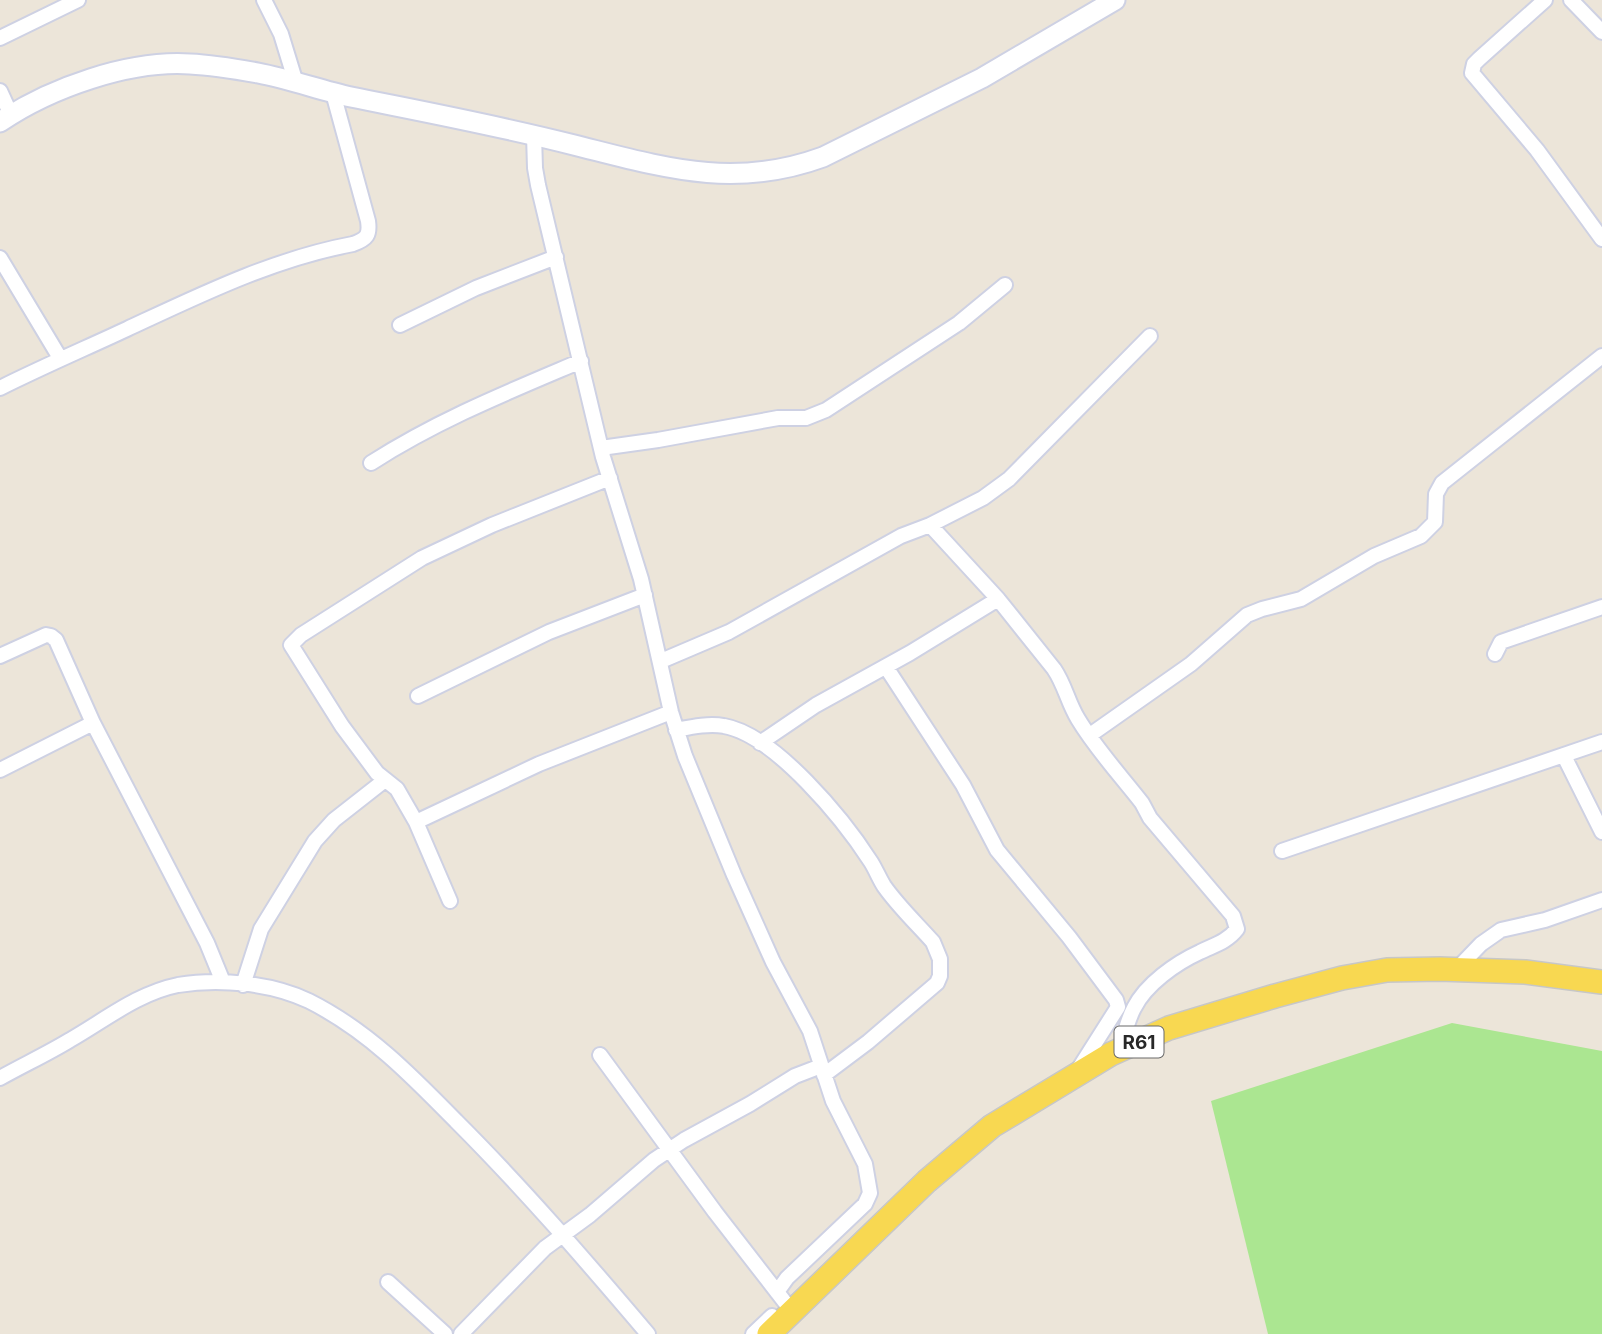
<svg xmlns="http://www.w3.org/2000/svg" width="1602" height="1334" font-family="Inter,sans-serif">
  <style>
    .green { fill: #abe691 }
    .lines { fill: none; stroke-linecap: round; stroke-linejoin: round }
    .street-casing { stroke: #ced1e3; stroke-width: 18 }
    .secondary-casing { stroke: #ced1e3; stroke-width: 23 }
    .primary-casing { stroke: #c7c7c7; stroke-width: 26 }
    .street { stroke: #fff; stroke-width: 14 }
    .secondary { stroke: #fff; stroke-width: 19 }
    .primary { stroke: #f8d851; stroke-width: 23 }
    .labels { text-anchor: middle; stroke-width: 7; stroke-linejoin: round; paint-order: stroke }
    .shield { fill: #fff; stroke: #686868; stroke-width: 2 }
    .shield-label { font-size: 19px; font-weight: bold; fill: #282828 }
  </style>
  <rect width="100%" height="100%" fill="#ece5d9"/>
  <!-- green -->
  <path class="green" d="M1452 1023 1602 1051V1334H1268L1211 1101Z"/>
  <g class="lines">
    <defs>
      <path id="street" d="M264 0 281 34 296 83
        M1545 0 1479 59 1474 64 1472 73 1537 150 1602 239
        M1571 0 1602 32
        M0 38 78 0
        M0 91 11 115
        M534 135 535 168 538 185 603 457 641 579 671 712 685 756 734 875 773 962 810 1031 833 1101 865 1164 870 1193 865 1204 787 1278 777 1292
        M0 258 60 358
        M400 325 476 288 556 257
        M0 388C42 367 84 349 127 329 200 295 273 259 353 244 367 239 370 235 368 221L333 93
        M601 448 658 440 778 418H806L826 410 959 323 1005 285
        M371 463C438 420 508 392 581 361
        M930 525 983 498 1009 479 1150 336
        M1495 654 1501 642 1602 607
        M0 656 46 635 51 636 56 640 93 723 207 943 223 982
        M661 661 729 632 901 536 930 525 998 599 1054 669C1065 685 1068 703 1078 719 1096 749 1121 776 1142 803L1150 818 1233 916 1237 929C1227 942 1214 945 1200 952 1176 963 1146 984 1134 1008 1127 1021 1124 1036 1120 1050
        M886 667 963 785 997 850 1069 937 1116 1000 1118 1007 1078 1070
        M418 696 549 632 645 595
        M676 730C691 727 709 723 724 726 775 735 844 820 871 862 876 870 879 878 884 886 898 906 917 924 933 942L940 959V976L937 983 868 1042 824 1075
        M1090 735 1191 664 1247 615 1262 609 1301 599 1374 556 1421 536 1435 522 1436 494 1442 483 1602 356
        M760 743 816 705 910 653 998 599
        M1564 756 1602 832
        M0 770 93 723
        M416 822 539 764 671 712
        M1282 851 1602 742
        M450 901 416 822 397 789 377 773 342 726 291 645 301 635 422 558 492 525 610 478
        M1456 970 1481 944 1501 930 1545 920 1602 900
        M243 985 261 929 315 841 334 820 385 780
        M600 1055 715 1212 791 1310
        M0 1078C23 1065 47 1054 70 1040 105 1020 138 993 178 985 219 978 272 983 309 1001 367 1030 411 1075 456 1121 524 1189 586 1261 648 1334
        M388 1282 445 1334
        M461 1334 545 1248 590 1215 654 1160 684 1140 750 1104 795 1076 821 1066
        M753 1334 772 1316"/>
      <path id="secondary" d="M0 122C50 88 129 60 190 64 212 65 236 69 258 73 289 79 320 90 351 97 425 112 500 126 574 145 662 167 733 190 823 157L982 78 1115 0"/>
      <path id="primary" d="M769 1334 927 1181 992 1126 1111 1054 1169 1028 1275 996 1342 978 1387 970 1440 969 1525 972 1602 982"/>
    </defs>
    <!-- street casing -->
    <use href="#street" class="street-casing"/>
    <!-- secondary casing -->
    <use href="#secondary" class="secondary-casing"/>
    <!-- primary casing -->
    <use href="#primary" class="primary-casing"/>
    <!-- street -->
    <use href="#street" class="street"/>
    <!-- secondary -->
    <use href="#secondary" class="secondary"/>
    <!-- primary -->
    <use href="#primary" class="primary"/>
  </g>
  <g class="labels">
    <!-- shield labels -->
    <rect class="shield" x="1114.5" y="1026.5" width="49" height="31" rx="5"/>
    <g class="shield-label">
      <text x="1139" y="1049">R61</text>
    </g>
  </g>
</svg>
